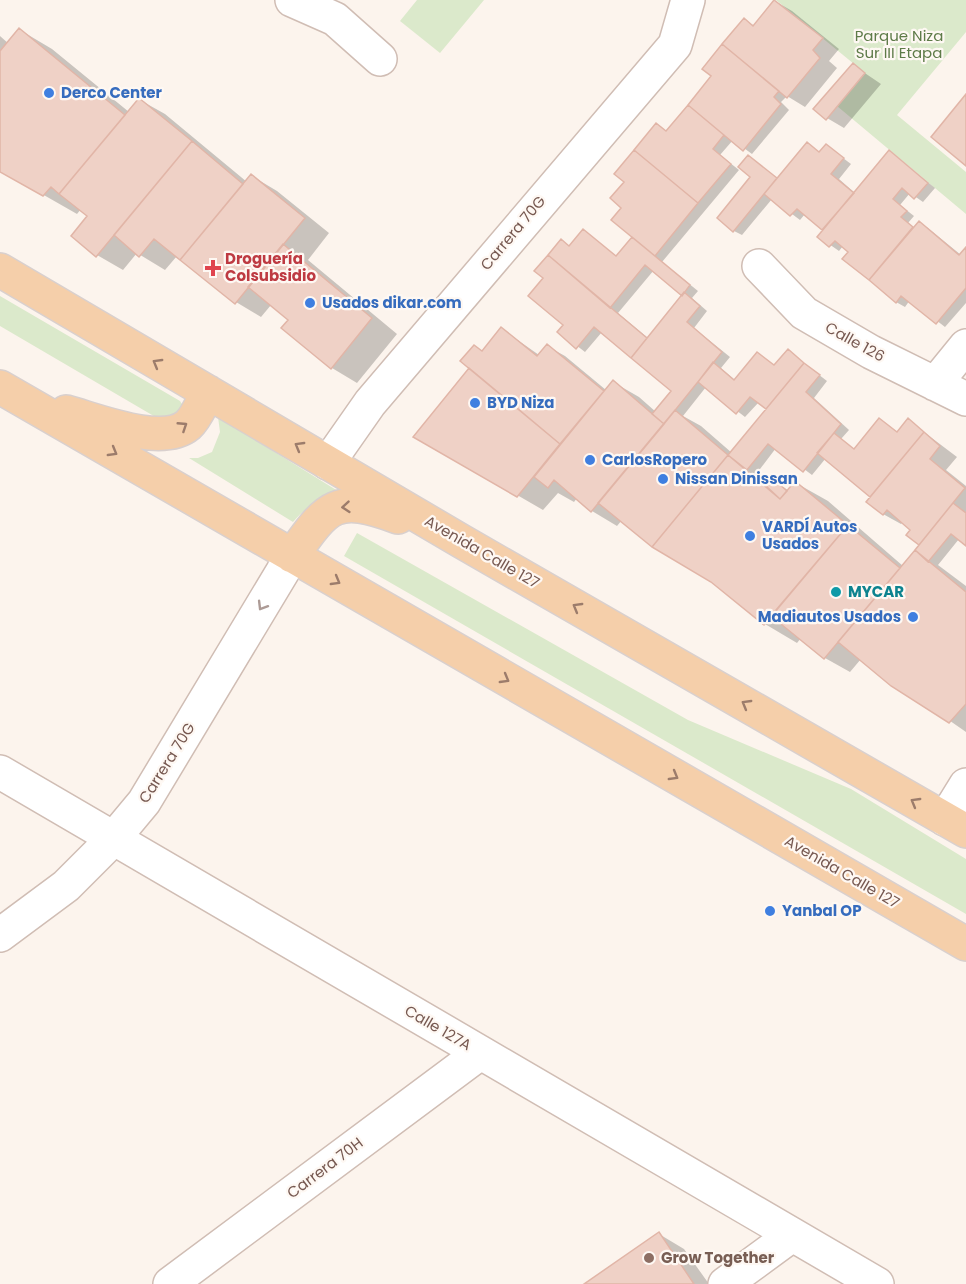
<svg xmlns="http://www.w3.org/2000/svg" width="966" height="1284" font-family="Poppins,sans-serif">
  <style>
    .green { fill: #dbe9cb }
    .shadow { fill: #0003; fill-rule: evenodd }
    .building { fill: #efd1c6; stroke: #e1b5a7; stroke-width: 1.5 }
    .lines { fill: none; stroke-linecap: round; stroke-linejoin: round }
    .minor-casing { stroke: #d0bdb4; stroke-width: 36 }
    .major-casing { stroke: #d9d0ce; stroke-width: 36 }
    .minor { stroke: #fff; stroke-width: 33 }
    .major { stroke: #f5cfaa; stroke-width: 33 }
    .oneway { stroke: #9c7c6b }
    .oneway2 { stroke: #ad9b96 }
    .shop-dot { fill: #3f7fe0; stroke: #fef8f3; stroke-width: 2 }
    .health-dot { fill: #e0444e; stroke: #fef8f3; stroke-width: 2 }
    .culture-dot { fill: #0f9aa8; stroke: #fef8f3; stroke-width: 2 }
    .education-dot { fill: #8d6e63; stroke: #fef8f3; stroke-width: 2 }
    .labels { text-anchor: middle; stroke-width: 4.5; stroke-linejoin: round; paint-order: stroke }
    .park-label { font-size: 15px; fill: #5e7b48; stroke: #fef8f3 }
    .shop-label { font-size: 15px; font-weight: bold; fill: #366cbe; stroke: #fef8f3; text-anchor: start }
    .street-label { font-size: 15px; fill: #765850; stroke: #fef8f3 }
    .health-label { font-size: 15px; font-weight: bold; fill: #be3a42; stroke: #fef8f3; text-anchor: start }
    .culture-label { font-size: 15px; font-weight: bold; fill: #0d838f; stroke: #fef8f3; text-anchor: start }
    .education-label { font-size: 15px; font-weight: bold; fill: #785e54; stroke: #fef8f3; text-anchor: start }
  </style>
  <rect width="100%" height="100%" fill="#fcf4ed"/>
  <!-- green -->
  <path class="green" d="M417 0H484L440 53 400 21Z
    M776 0H966V32L897 115 966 172V214L837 106 865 73Z
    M0 296 180 401 185 409 164 422 0 326Z
    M218 417 346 496C323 497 308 504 293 522L189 458H198L212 452 220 432Z
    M357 533 688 720 851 789 966 859V914L344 556Z"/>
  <!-- shadow -->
  <path class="shadow" d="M775 1 792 11 839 49 829 61 837 68 805 107 787 96 781 102 789 110 752 154 733 140 720 155 739 170 662 262 698 291 692 298 707 311 694 328 730 357 721 368 735 380 775 366 788 351 827 381 814 398 849 430 841 439 855 450 880 420 898 433 908 420 957 457 946 470 966 486V544L959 539 938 565 966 586V732L861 659 850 672 825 658 801 638 797 643 765 624 712 581 622 520 617 526 592 511 577 498 574 502 558 493 543 510 415 436 502 329 539 355 547 346 565 356 606 390 613 382 639 397 656 412 673 390 602 332 585 352 559 332 565 324 545 278 561 241 571 247 584 231 617 257 634 237 624 207 626 181 656 125 667 132 713 76 744 20 755 26ZM654 270 684 295 648 338 618 313ZM706 387 745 417 759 402 768 409 732 453 701 426 683 416ZM776 448 812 475 826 458 873 496 883 514 901 524 903 522 912 530 921 545 903 566 828 501 796 483 789 491 772 479 769 482 757 473Z
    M20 30 52 49 129 112 140 100 165 114 247 182 252 176 277 191 329 233 308 260 397 334 357 383 332 368 283 328 290 320 271 305 261 317 236 302 177 256 165 270 137 253 123 270 97 255 89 215 81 209 77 214 0 170V36L9 44Z
    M853 65 881 84 844 128 827 118Z
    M807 144 821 153 827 146 851 164 839 179 855 193 890 152 935 188 923 202 910 193 900 205 914 216 908 223 915 228 920 223 928 228 961 255 966 249V303L945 327 910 300 905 307 896 302 844 259 850 252 843 246 839 251 819 237 824 230 805 214 800 220 772 199 742 235 734 231 752 177 749 157 778 179Z
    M659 1234 684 1249 709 1284H586Z"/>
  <!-- building -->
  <path class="building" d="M774 0 823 38 813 50 820 58 787 98 722 44 744 18 753 26Z
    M19 28 125 115 59 194 51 187 43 196 0 172V51Z
    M722 44 779 91 774 97 781 104 743 151 688 105 711 76 702 69Z
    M853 63 865 73 826 120 813 109Z
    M966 94V166L931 137Z
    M139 98 192 141 96 257 71 236 87 216 59 194Z
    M688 105 724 135 713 149 731 164 698 203 634 150 656 123 666 131Z
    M192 141 243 184 180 260 154 239 139 257 114 235Z
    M807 142 819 152 826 144 844 158 831 174 854 193 822 230 797 209 790 216 764 194Z
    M634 150 698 203 655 256 611 220 621 208 610 198 624 182 614 174Z
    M889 150 928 183 914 199 902 188 893 199 907 211 901 217 913 227 869 280 842 259 848 252 835 241 829 247 817 237Z
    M748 155 777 178 733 232 717 218 750 177 738 167Z
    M251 174 305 218 235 304 180 260Z
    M919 221 959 255 966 247V288L936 324 901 296 896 303 869 280Z
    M583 229 616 256 632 237 690 285 682 296 645 265 610 308 548 255 561 239 569 246Z
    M283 244 372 318 331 369 281 328 288 320 248 287Z
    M548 255 647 338 631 358 594 327 576 349 557 332 563 325 528 296 543 278 534 271Z
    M684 292 700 306 687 322 722 352 664 424 652 414 671 391 631 358Z
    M501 327 537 356 547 344 604 391 560 444 460 361 474 345 482 351Z
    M788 349 804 363 766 409 750 397 736 414 698 382 713 362 734 380 757 352 774 365Z
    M804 363 820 375 806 392 841 424 803 472 768 444 747 470 728 455Z
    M469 368 560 444 517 497 413 437Z
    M613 380 664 424 591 512 554 480 548 488 534 477Z
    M675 410 728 455 652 547 598 503Z
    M879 418 897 432 908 418 924 432 870 497 817 453 834 433 854 449Z
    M924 432 940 446 930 459 965 488 919 545 906 535 910 530 887 510 883 515 866 502Z
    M728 455 780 499 795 481 848 525 764 625 711 582 652 547Z
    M771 477 787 491 780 499 765 485Z
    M953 503 966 513V546L951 534 928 562 915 550Z
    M848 525 900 568 824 659 771 616Z
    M915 550 966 592V704L949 723 891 686 838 642Z
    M659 1232 694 1284H584Z"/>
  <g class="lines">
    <defs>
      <path id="minor" d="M292 0 335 19 380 59
        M759 266 804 313 871 352 966 399
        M935 384 966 346
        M328 463 370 403 675 45 688 0
        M0 772 877 1284
        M945 819 966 785
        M0 935 66 886 114 838 144 802 292 556
        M170 1284 480 1053
        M725 1284 792 1235"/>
      <path id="major" d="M0 270 461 541 966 831
        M0 387 966 944
        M66 412C96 420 162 447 188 425 197 417 202 402 208 392
        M292 556C328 505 335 494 398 517"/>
    </defs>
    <!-- minor casing -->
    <use href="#minor" class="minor-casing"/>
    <!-- major casing -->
    <use href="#major" class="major-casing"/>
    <!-- minor -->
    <use href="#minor" class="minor"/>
    <!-- major -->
    <use href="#major" class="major"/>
  </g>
  <!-- one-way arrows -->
  <defs><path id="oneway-chevron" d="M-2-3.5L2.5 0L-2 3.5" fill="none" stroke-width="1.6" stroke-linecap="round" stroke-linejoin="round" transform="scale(1.5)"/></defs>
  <g class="oneway">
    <use href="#oneway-chevron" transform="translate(157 363) rotate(-150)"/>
    <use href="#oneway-chevron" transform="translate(183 426) rotate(-33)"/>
    <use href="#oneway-chevron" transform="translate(299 446) rotate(-150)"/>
    <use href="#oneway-chevron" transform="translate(113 452) rotate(30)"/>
    <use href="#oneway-chevron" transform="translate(346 507) rotate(175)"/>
    <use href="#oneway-chevron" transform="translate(336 581) rotate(30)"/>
    <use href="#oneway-chevron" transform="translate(577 607) rotate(-150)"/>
    <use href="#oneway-chevron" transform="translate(505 679) rotate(30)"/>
    <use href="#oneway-chevron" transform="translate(746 704) rotate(-150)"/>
    <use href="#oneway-chevron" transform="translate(674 776) rotate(30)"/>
    <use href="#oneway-chevron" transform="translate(915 802) rotate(-150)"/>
  </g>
  <use class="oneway2" href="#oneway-chevron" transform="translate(262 606) rotate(121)"/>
  <!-- markers -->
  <g class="shop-dot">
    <circle cx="49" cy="93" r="6"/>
    <circle cx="310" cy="303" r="6"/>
    <circle cx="475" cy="403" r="6"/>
    <circle cx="590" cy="460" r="6"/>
    <circle cx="663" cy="479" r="6"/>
    <circle cx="750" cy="536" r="6"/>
    <circle cx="913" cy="617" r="6"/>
    <circle cx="770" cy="911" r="6"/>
  </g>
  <path class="health-dot" d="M210 259h6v6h6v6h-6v6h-6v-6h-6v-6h6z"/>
  <circle class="culture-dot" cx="836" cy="592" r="6"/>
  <circle class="education-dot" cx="649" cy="1258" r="6"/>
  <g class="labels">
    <!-- park labels -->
    <g class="park-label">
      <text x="899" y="41">Parque Niza<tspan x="899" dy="17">Sur III Etapa</tspan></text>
    </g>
    <!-- shop labels -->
    <g class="shop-label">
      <text x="61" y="98">Derco Center</text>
      <text x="322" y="308">Usados dikar.com</text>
      <text x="487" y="408">BYD Niza</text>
      <text x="602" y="465">CarlosRopero</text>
      <text x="675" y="484">Nissan Dinissan</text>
      <text x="762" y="532">VARDÍ Autos<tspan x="762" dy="17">Usados</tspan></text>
      <text x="901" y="622" text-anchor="end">Madiautos Usados</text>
      <text x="782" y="916">Yanbal OP</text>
    </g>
    <!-- street labels -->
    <g class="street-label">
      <text transform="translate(513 233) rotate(-50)" y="5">Carrera 70G</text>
      <text transform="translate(855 342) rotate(29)" y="5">Calle 126</text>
      <text transform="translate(482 552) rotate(30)" y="5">Avenida Calle 127</text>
      <text transform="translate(167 763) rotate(-58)" y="5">Carrera 70G</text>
      <text transform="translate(842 872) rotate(30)" y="5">Avenida Calle 127</text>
      <text transform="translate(438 1028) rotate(30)" y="5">Calle 127A</text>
      <text transform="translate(325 1168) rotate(-37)" y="5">Carrera 70H</text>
    </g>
    <!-- health labels -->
    <g class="health-label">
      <text x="225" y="264">Droguería<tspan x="225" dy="17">Colsubsidio</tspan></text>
    </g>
    <!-- culture labels -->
    <g class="culture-label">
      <text x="848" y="597">MYCAR</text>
    </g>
    <!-- education labels -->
    <g class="education-label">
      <text x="661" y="1263">Grow Together</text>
    </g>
  </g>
</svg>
